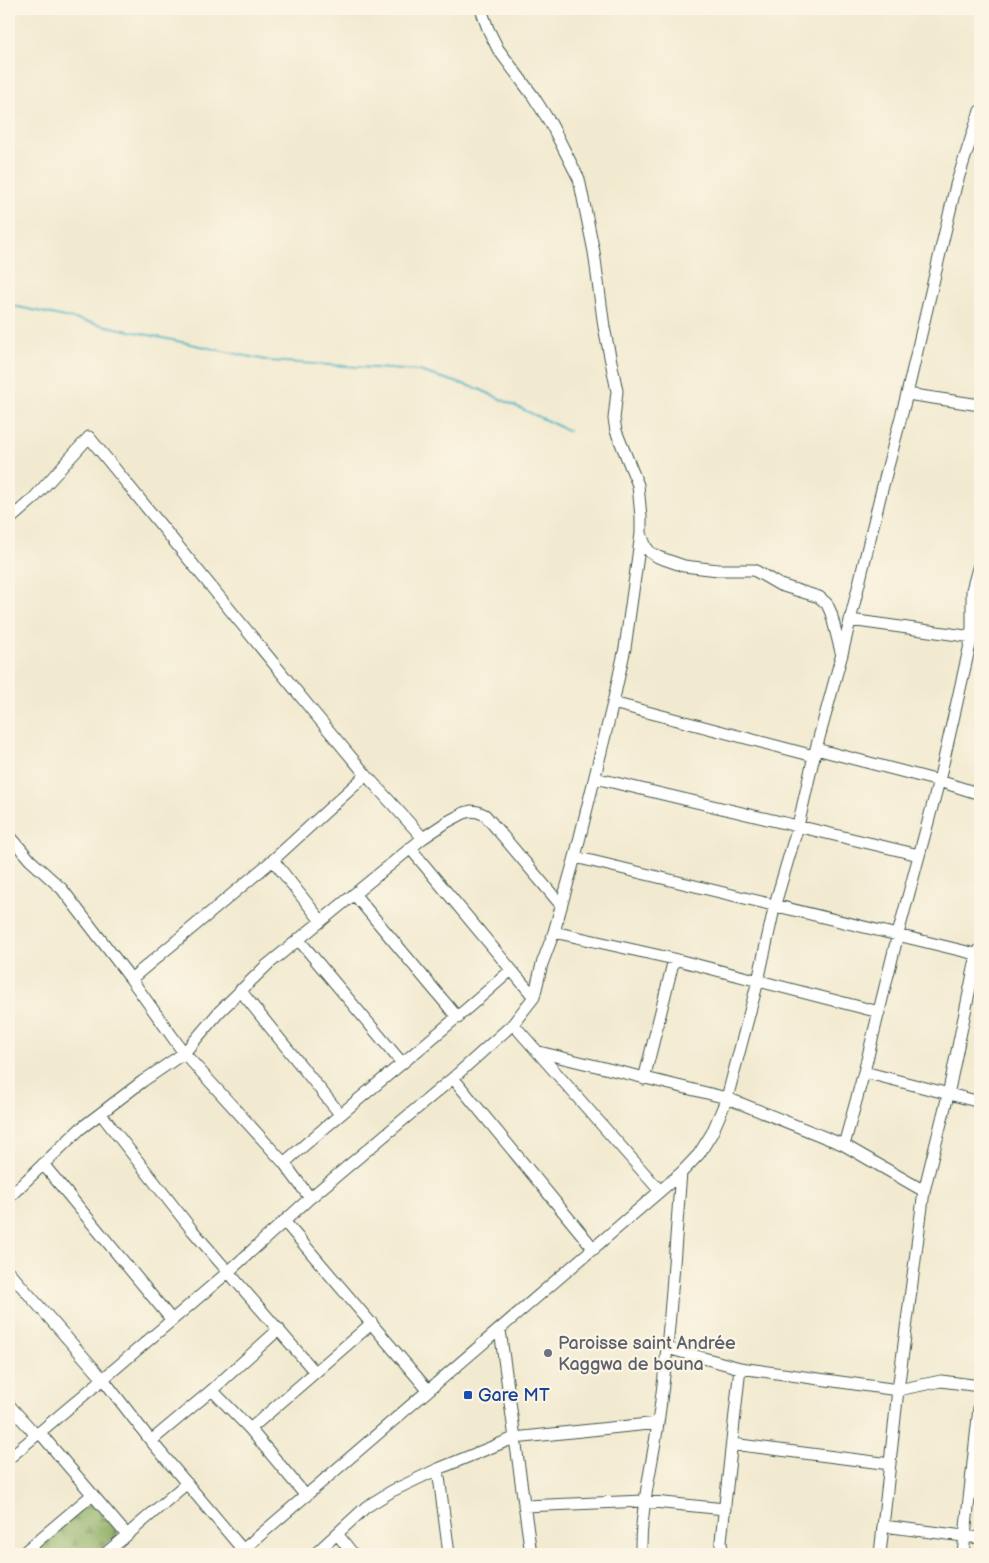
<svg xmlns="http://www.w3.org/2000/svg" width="989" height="1563" font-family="'Balsamiq Sans',sans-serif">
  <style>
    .forest { fill: url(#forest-firs); stroke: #56764b }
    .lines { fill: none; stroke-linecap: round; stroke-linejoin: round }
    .stream { stroke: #45b0c3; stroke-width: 2 }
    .minor-casing { stroke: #3f574b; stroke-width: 13 }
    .minor { stroke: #fff; stroke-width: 11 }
    .worship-dot { fill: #6b7280; stroke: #fcf5e5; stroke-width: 2 }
    .transit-dot { fill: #1a4fb4; stroke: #fcf5e5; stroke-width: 2 }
    .labels { text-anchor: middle; stroke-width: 4.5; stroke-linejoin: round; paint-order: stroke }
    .worship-label { font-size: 18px; fill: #5b616d; stroke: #fcf5e5; text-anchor: start }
    .transit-label { font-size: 18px; fill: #164399; stroke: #fcf5e5; text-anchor: start }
  </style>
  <defs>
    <pattern id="forest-firs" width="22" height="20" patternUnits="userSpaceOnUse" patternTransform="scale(1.25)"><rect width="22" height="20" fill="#8cae62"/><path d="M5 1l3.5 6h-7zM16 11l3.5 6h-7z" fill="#728f52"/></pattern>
  </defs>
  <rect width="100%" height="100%" fill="#fcf5e5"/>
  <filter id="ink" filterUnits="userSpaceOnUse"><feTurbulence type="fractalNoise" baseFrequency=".02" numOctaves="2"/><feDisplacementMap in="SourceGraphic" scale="10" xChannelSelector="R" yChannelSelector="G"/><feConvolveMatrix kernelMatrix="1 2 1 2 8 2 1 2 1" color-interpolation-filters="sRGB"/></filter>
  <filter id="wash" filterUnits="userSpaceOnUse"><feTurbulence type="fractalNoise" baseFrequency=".0096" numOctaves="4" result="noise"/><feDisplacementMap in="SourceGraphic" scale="20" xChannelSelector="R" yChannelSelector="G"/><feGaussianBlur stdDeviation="1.12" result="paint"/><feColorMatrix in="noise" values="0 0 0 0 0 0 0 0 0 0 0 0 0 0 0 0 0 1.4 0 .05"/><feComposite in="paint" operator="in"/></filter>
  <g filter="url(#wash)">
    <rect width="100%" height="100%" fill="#f2ead0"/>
    <!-- forest -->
    <path class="forest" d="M92 1501 118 1533 95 1554H37L35 1549Z"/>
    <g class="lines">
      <!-- stream -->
      <path class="stream" d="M9 305 270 361 419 371 479 389 569 431"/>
    </g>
  </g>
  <g filter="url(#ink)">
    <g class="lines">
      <defs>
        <path id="minor" d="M481 9 488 29 498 49 533 96 551 124 579 179 594 252 604 327 617 391 614 419 616 431 638 485 641 517V534L646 547 650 552 658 557 684 566 718 570H754L780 585 819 597 827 604 831 613 841 652
          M907 394 980 405
          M9 520 33 499 89 437 315 714 366 775 423 838
          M850 620 980 638
          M613 703 814 756
          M816 749 939 781 980 794
          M595 778 919 855
          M9 835 30 860 62 889 131 979 184 1053 284 1163 310 1198
          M410 848 534 997
          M575 857 980 955
          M273 860 321 921
          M354 894 458 1018
          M554 932 674 959 879 1012
          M298 939 402 1063
          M131 979 273 860 366 775
          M240 990 340 1114
          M513 1024 660 1191
          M539 1052 727 1098 844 1145 924 1191
          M864 1072 980 1102
          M453 1078 594 1249
          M644 1079 674 959
          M101 1114 192 1230 315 1372
          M844 1145 864 1072 898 934 939 781 955 711 972 636V590L980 561
          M284 1163C359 1097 437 1037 511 970
          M43 1164 171 1319
          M9 1197 80 1129 143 1081 184 1053 219 1012 266 966 423 838 447 822 464 813 471 811 478 812 485 815 561 905
          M284 1221 428 1390
          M9 1272 103 1379 151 1441 243 1550
          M500 1330 531 1554
          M667 1348 740 1368 898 1390 941 1381 980 1386
          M212 1390 250 1429 306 1496
          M9 1405 36 1435
          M250 1429 372 1323
          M40 1433 127 1535
          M151 1441 212 1390 279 1329
          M732 1444 890 1464
          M9 1458 103 1379 227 1273 310 1198 453 1078 513 1024 534 997 542 964 554 932 575 857 613 703 625 648 641 534
          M438 1469 449 1554
          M524 1506 644 1501 725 1509
          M883 1526 980 1538
          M338 1535 353 1554
          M22 1554 92 1495
          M105 1554 187 1483
          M238 1554 681 1173 699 1154 712 1133 727 1098 758 981 775 904 798 826 814 756 842 654 880 497 907 394 956 185 980 111
          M315 1554 366 1507 392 1491 438 1469 514 1438 658 1423
          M641 1554C640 1510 652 1467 658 1423 670 1340 674 1256 681 1173
          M722 1554 721 1541 740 1368
          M880 1554 898 1390 924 1191 948 1095 977 954 980 949
          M963 1554 980 1399"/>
      </defs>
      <!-- minor casing -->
      <use href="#minor" class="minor-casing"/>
      <!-- minor -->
      <use href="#minor" class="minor"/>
    </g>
  </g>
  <!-- markers -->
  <circle class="worship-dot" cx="548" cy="1353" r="5"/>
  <rect class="transit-dot" x="463" y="1390" width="10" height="10" rx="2.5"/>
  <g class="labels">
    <!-- worship labels -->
    <g class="worship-label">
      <text x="558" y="1349">Paroisse saint Andrée<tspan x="558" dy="21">Kaggwa de bouna</tspan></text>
    </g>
    <!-- transit labels -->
    <g class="transit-label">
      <text x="478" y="1401">Gare MT</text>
    </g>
  </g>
  <!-- margin -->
  <rect width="989" height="1563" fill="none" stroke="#fcf5e5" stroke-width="30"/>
</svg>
